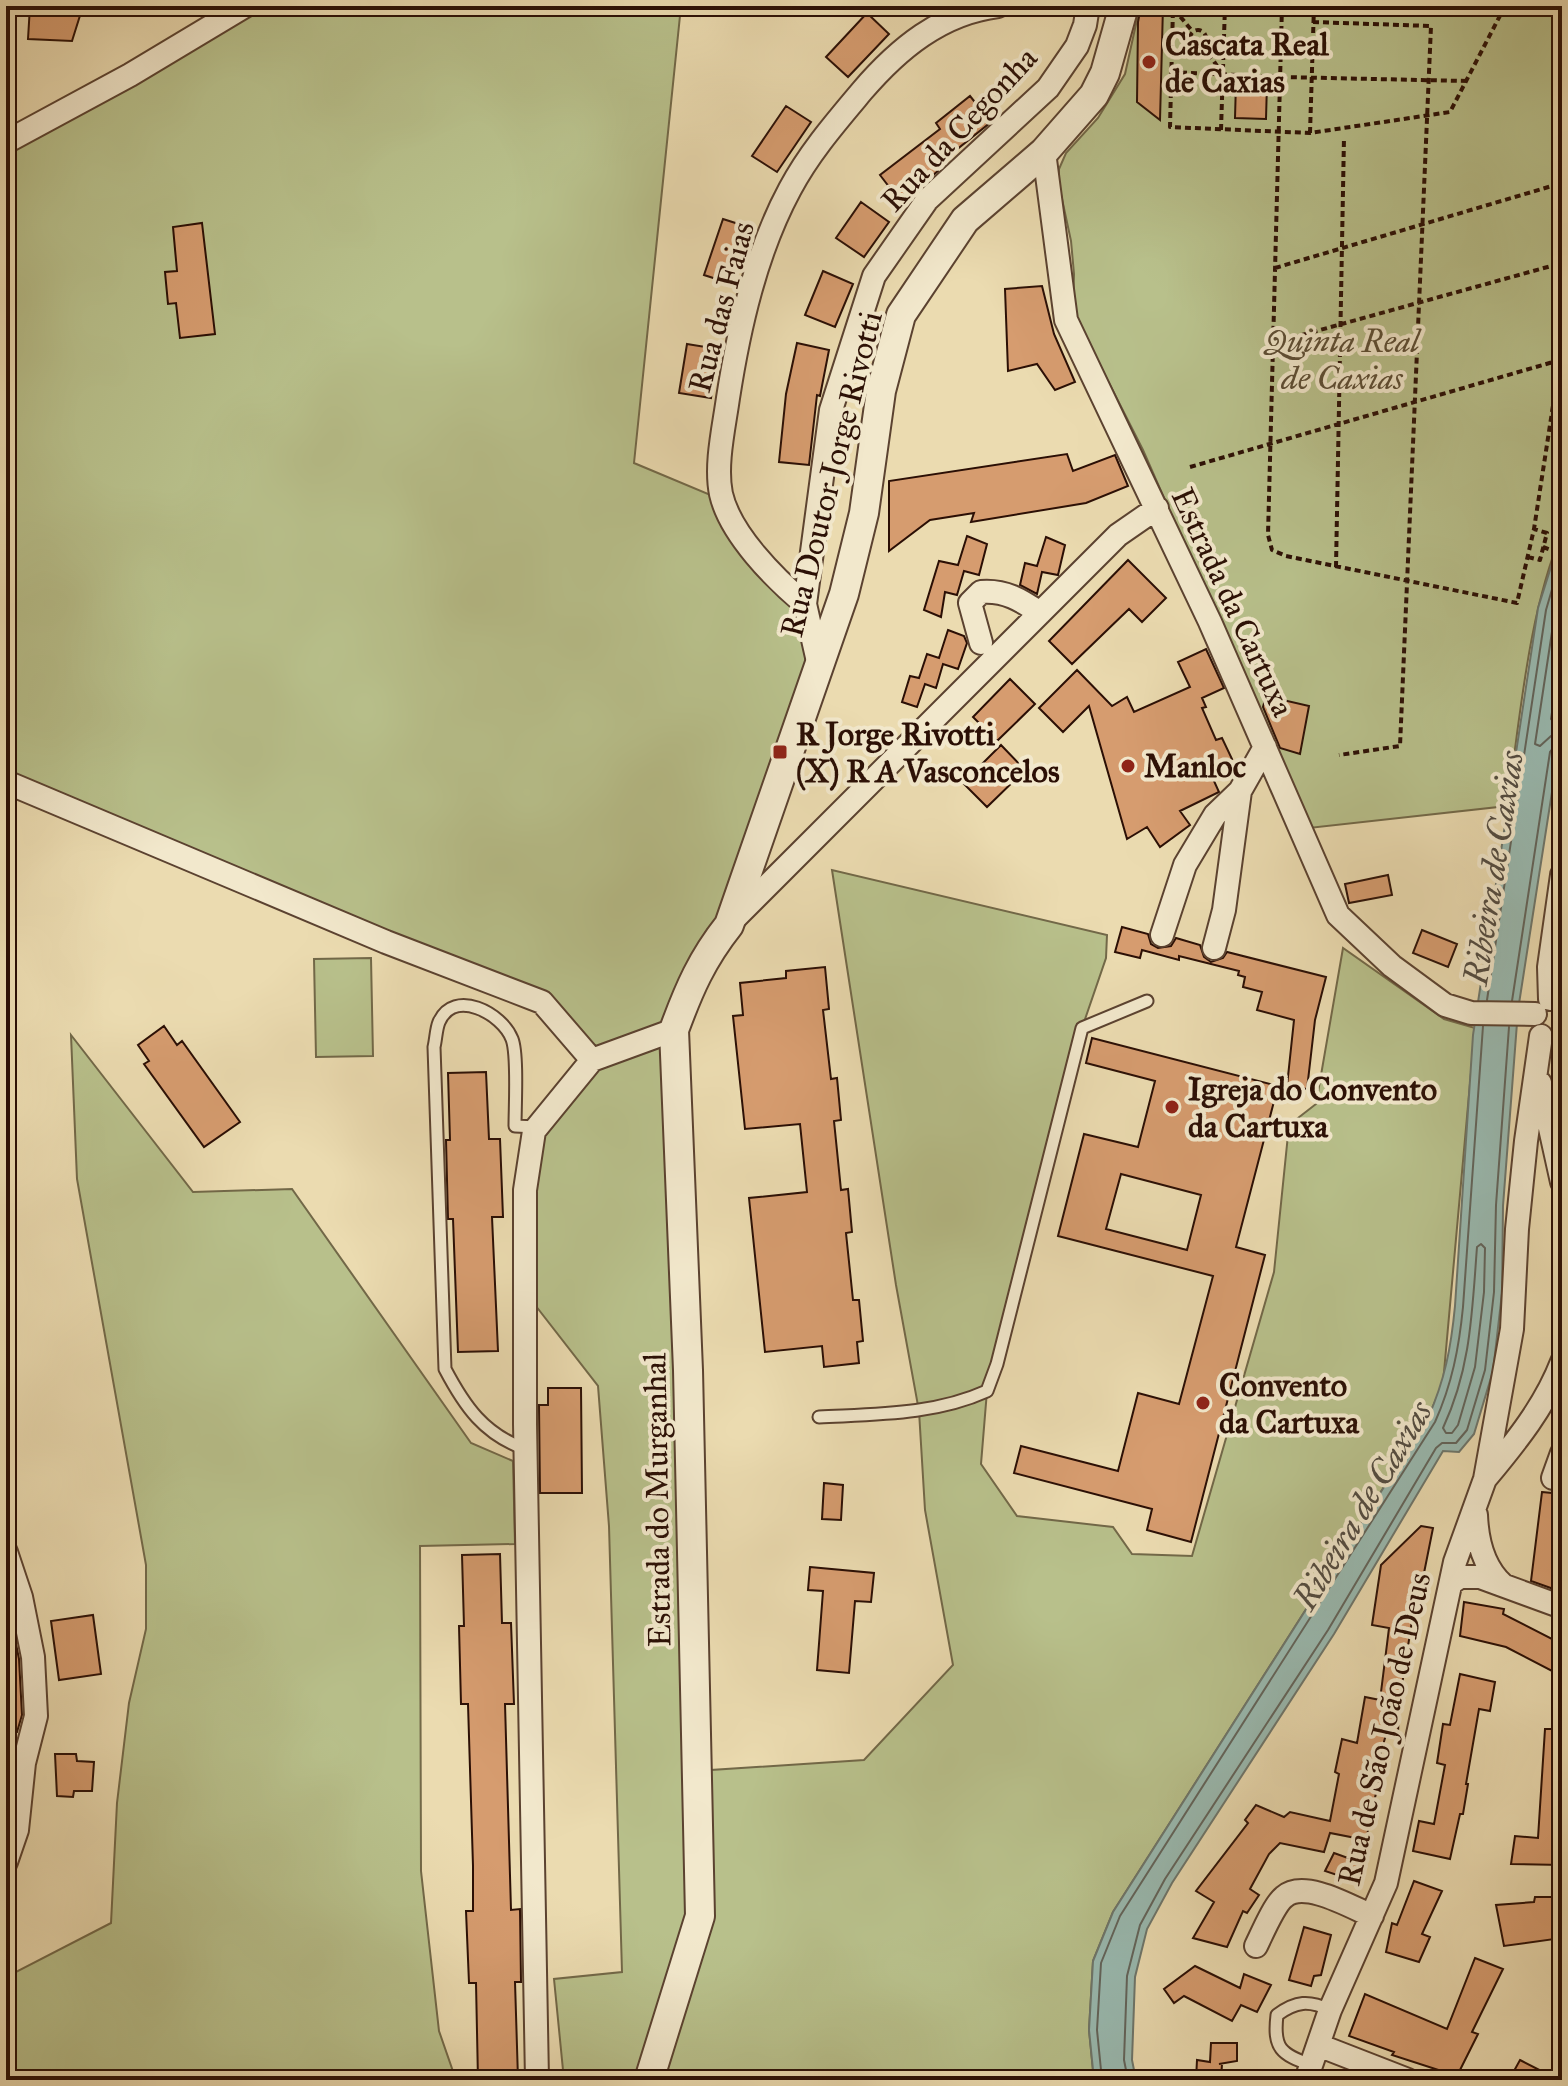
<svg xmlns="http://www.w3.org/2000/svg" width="1568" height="2086" font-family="'IM FELL Great Primer',serif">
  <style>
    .green { fill: #b8c08b; stroke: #726848; stroke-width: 2 }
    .water { fill: #99bab1; stroke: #6d766c; stroke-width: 2 }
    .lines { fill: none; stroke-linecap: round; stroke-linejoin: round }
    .shore { stroke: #62645b; stroke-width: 2 }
    .building { fill: #d69c6f; stroke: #2b0f05; stroke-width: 2; fill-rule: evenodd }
    .service-casing { stroke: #5b4230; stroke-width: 15 }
    .minor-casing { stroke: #5b4230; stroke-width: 26 }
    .tertiary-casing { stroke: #5b4230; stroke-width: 32 }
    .path { stroke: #2b0f05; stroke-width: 4; stroke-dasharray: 6 4; stroke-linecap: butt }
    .service { stroke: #f2e8cc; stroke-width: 11 }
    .minor { stroke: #f2e8cc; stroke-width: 22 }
    .tertiary { stroke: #f2e8cc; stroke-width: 28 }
    .poi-dot { fill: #8f2418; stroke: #f2e8cc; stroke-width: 3 }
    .labels { text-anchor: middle; stroke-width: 8; stroke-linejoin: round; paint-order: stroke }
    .poi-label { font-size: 32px; font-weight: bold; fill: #2b0f05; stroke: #f2e8cc; text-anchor: start }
    .street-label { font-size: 32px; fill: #2b0f05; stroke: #f2e8cc }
    .park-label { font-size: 32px; font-style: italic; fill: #5c4d34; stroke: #f2e8cc }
    .water-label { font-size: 34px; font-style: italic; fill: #524b41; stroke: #f2e8cc }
  </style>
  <rect width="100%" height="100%" fill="#ebdbb0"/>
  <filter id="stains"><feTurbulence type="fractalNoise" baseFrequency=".0025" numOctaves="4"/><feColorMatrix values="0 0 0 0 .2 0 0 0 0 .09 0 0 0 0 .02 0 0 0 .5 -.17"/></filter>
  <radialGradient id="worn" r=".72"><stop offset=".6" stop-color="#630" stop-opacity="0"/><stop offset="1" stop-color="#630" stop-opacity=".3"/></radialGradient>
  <!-- green -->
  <path class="green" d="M244 6H681L634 463 713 496 826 646 674 1030 701 1904 711 1770 864 1760 953 1665 925 1510 919 1411 896 1285 832 870 1107 935 1106 958 1082 1028 987 1391 981 1464 1017 1516 1113 1527 1132 1554 1192 1556 1274 1272 1289 1125 1316 1104 1343 948 1444 1019 1475 1028 1443 1383 1428 1418 1113 1912 1093 1961 1089 2030 1094 2080H564L554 1979 622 1972 609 1526 598 1386 525 1292 534 1131 591 1059 542 1002 6 783V143Z
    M1140 6H1562V532C1527 618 1521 715 1507 806L1309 828 1143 450 1073 312 1074 274 1071 241 1059 185V169L1066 153 1098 118 1125 74Z
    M371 958 373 1056 316 1057 314 959Z
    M71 1035 193 1192 292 1189 471 1443 513 1461 515 1544 420 1546 421 1871 439 2031 456 2080H6V1977L111 1923 117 1803 129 1703 146 1629V1565L77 1179Z"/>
  <!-- water -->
  <path class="water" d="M1562 532V728L1518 1010 1503 1206 1502 1293 1493 1371 1474 1434 1459 1452 1443 1451 1334 1634 1172 1883 1147 1929 1135 1977 1132 2060 1136 2080H1094L1089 2030 1093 1961 1113 1912 1428 1418C1445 1379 1451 1348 1455 1306L1473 1035 1538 608Z"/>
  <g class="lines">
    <!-- shore -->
    <path class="shore" d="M1562 590 1555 612 1535 744 1540 746 1551 736 1562 734
      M1562 647 1551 719 1554 722H1562
      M1487 1000 1546 610 1562 555
      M1512 1001 1550 752 1555 746 1562 744
      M1481 1244 1485 1248 1484 1292 1475 1367 1458 1425 1452 1433H1446L1443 1428C1471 1368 1472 1312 1477 1247Z
      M1102 2080 1097 2030 1101 1963 1120 1916 1435 1422C1452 1384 1459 1348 1463 1307L1483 1026
      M1128 2080 1124 2060 1127 1976 1140 1925 1165 1879 1328 1630 1436 1448 1442 1443H1456L1467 1430 1485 1370 1494 1292 1496 1205 1509 1027"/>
  </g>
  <!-- building -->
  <path class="building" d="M30 6H83L72 41 28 39Z
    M1141 6H1163L1160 120 1137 102 1138 22Z
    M867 13 889 34 848 77 826 57Z
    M1236 82 1267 83 1266 119 1235 118Z
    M970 96 991 122 935 167 938 171 900 201 880 175 940 129 936 123Z
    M786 106 811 122 777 172 752 156Z
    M861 202 889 222 864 257 836 238Z
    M723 219 751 228 732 284 704 275Z
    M202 223 215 334 180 338 176 303 168 304 165 272 177 271 173 227Z
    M823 271 853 284 835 327 805 315Z
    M1042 286 1054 334 1075 382 1055 390 1037 364 1008 371 1005 289Z
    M797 343 829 350 820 396 817 395 809 465 779 462 786 394Z
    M687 344 718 349 711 398 679 393Z
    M1067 454 1073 471 1115 455 1128 486 1086 503 971 522 974 513 930 520 889 551V481Z
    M967 536 987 544 979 575 964 571 957 595 945 592 941 617 924 610 939 561 958 565Z
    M1046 537 1065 545 1058 575 1042 572 1037 594 1020 585 1025 563 1037 566Z
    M1128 560 1166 598 1142 622 1129 609 1072 664 1049 641Z
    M948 630 964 636 967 643 958 669 943 664 936 688 925 684 917 707 902 702 910 676 919 678 927 654 939 658Z
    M1206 649 1224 688 1202 698 1206 707 1202 708 1216 740 1222 738 1232 759 1209 770 1219 792 1180 811 1190 825 1160 847 1147 827 1127 839 1089 706 1063 732 1039 708 1077 670 1112 706 1127 697 1134 712 1190 687 1178 662Z
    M1010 679 1035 704 997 741 973 717Z
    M1266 696 1309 706 1300 754 1280 748 1263 707Z
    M1001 745 1025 770 987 807 963 783Z
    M1388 875 1392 895 1349 903 1345 884Z
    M1122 927 1148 934 1151 944 1158 948 1171 946 1176 938 1200 945 1204 957 1211 962 1223 958 1227 952 1326 977 1315 1020 1307 1089 1287 1086 1294 1020 1257 1010 1262 992 1243 987 1245 977 1238 975 1239 971 1179 956V960L1142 950 1140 958 1115 952Z
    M1422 930 1457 944 1448 967 1413 953Z
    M825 967 829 1009 823 1010 831 1079 837 1078 841 1120 834 1121 841 1190 848 1189 852 1232 846 1233 853 1300H859L863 1341 857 1342 859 1363 824 1367 822 1346 765 1352 749 1198 807 1192 800 1124 745 1129 733 1016 743 1015 740 983 786 978V971Z
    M164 1026 177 1045 182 1041 240 1122 204 1147 144 1064 149 1061 138 1045Z
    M1092 1038 1278 1086 1236 1247 1265 1255 1191 1542 1147 1530 1152 1509 1014 1473 1021 1446 1118 1471 1138 1393 1179 1404 1213 1276 1058 1236 1084 1134 1138 1147 1155 1081 1086 1063ZM1121 1174 1201 1195 1187 1250 1106 1229Z
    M486 1072 489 1139H500L503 1217H492L498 1351 458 1352 453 1219H448L446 1140H450L448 1073Z
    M548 1388H581L582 1493H540L539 1405H548Z
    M824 1483 843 1485 841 1520 822 1519Z
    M1542 1492 1562 1494V1592L1531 1581Z
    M1421 1526 1433 1528 1422 1583 1418 1582 1399 1704 1398 1734 1387 1731 1374 1777 1379 1779 1366 1840 1330 1833 1324 1852 1280 1843 1269 1854 1250 1889 1259 1895 1247 1913 1243 1911 1227 1947 1193 1938 1214 1902 1196 1891 1248 1823 1245 1820 1256 1805 1284 1817 1290 1812 1330 1821 1339 1774 1335 1772 1342 1739 1357 1743 1365 1697 1380 1700 1389 1628 1372 1625 1381 1565Z
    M500 1554 502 1623H511L514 1704H505L511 1910 520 1909 521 1982H515L518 2079 478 2080 476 1983H469L466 1911H473V1866L468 1704H461L459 1626H464L462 1555Z
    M810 1567 874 1573 871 1602 855 1601 849 1673 817 1670 823 1591 808 1590Z
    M1464 1602 1504 1609 1503 1614 1560 1643 1554 1672 1506 1647 1460 1636Z
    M93 1615 101 1674 59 1680 51 1621Z
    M6 1644H16L19 1659 22 1715 17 1732H6Z
    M1460 1674 1495 1682 1490 1711 1479 1709 1466 1784H1468L1463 1814H1460L1450 1859 1413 1851 1419 1821 1434 1824 1445 1765 1437 1763 1443 1724 1450 1725Z
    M1545 1729H1562V1865L1511 1864 1515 1836 1538 1838Z
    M55 1754H76L77 1761 94 1762 92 1791H74L73 1797 57 1796Z
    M1334 1853 1362 1863 1355 1881 1325 1871Z
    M1414 1881 1442 1891 1422 1934 1430 1937 1419 1962 1386 1952 1392 1923 1397 1925Z
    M1535 1897H1556L1555 1922H1562V1938L1504 1946 1496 1905 1534 1902Z
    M1304 1927 1331 1935 1321 1975 1314 1976 1311 1986 1289 1980Z
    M1475 1958 1503 1969 1472 2032 1478 2034 1457 2076 1392 2055 1394 2052 1349 2036 1365 1994 1447 2029Z
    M1195 1966 1240 1988 1244 1974 1271 1985 1257 2012 1241 2005 1232 2021 1184 1996 1174 2003 1164 1989Z
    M1211 2043H1237V2061L1219 2064H1222L1221 2080H1196L1197 2060 1210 2062Z
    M1520 2060 1559 2080H1509Z"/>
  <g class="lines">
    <defs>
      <path id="service" d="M819 1417C876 1414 934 1415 987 1391L997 1364 1082 1028 1147 1001
        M525 1449C484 1434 465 1407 445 1369L434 1047C436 1039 436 1029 439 1022 454 988 502 1013 512 1039 518 1054 515 1107 515 1126L537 1127
        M1311 2065C1281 2054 1273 2049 1277 2015 1296 2001 1309 2000 1330 2010"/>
      <path id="minor" d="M6 142 130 75 245 6
        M1044 152 1066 320 1210 622 1338 915 1392 966 1445 1005 1471 1013 1535 1014
        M805 604C775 579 730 534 721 494 715 465 724 427 728 398 739 327 756 252 790 189 809 153 836 122 862 91 898 49 941 13 998 6
        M981 643 970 603 981 592C1005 590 1021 600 1040 613
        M819 666 805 604 831 410 874 276 927 200 1048 88 1077 46 1085 25 1088 6
        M6 782 386 942 542 1002 592 1060
        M732 921 1118 535 1157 508
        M1162 935 1185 865 1215 815 1240 791 1265 747
        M1214 948 1224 910 1240 791
        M1550 999 1549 967 1562 875
        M1540 1083 1562 1182
        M1486 1478C1516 1442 1545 1406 1562 1362
        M1553 1478 1562 1453
        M1476 1515C1477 1540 1484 1568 1503 1585
        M6 1552 21 1597 33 1657 36 1716 24 1763 17 1830 6 1862
        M1451 1583 1460 1577H1480L1562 1607
        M1256 1946C1262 1934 1274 1905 1284 1897 1304 1879 1351 1907 1372 1916
        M1318 2045 1408 2080
        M537 2080 525 1424V1190L534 1131 592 1060 674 1030
        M1306 2080 1330 2010 1386 1883 1455 1562 1485 1479 1512 1329 1517 1229 1526 1141 1541 1036"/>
      <path id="tertiary" d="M649 2080 700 1916 688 1370 674 1030C689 989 702 959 729 925L844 594 864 513 881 391 901 315 965 220 1044 152 1094 95 1105 73 1124 6"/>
    </defs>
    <!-- service casing -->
    <use href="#service" class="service-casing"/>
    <!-- minor casing -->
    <use href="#minor" class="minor-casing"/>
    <!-- tertiary casing -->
    <use href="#tertiary" class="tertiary-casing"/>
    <!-- path -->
    <path class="path" d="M1187 6V8H1173L1170 127 1310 133 1450 112 1505 6
      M1282 6 1268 535 1272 550 1286 556 1517 603 1534 529 1562 347
      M1363 6 1370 11 1377 6
      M1443 6 1504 8
      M1187 8 1204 6
      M1174 9 1193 32
      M1313 22 1431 26 1400 746 1339 755
      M1190 38a8 8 0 1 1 16 0a8 8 0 1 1-16 0Z
      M1203 45 1221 72
      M1171 72 1280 77 1467 81
      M1221 130 1225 6
      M1310 133 1314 6
      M1275 268 1562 183
      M1273 343 1562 263
      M1190 467 1560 360
      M1543 547 1562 554
      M1528 557 1540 560 1547 533 1534 529
      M1336 567 1344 137"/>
    <!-- service -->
    <use href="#service" class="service"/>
    <!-- minor -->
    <use href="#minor" class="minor"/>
    <!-- tertiary -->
    <use href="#tertiary" class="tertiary"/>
  </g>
  <!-- markers -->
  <g class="poi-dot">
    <circle cx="1149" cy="62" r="8"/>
    <rect x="772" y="744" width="16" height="16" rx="4"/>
    <circle cx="1128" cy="766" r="8"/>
    <circle cx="1172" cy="1107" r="8"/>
    <circle cx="1203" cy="1403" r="8"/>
  </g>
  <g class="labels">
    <!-- poi labels -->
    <g class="poi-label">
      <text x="1165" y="55">Cascata Real<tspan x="1165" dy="37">de Caxias</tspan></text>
      <text x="796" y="745">R Jorge Rivotti<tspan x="796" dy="37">(X) R A Vasconcelos</tspan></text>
      <text x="1144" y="777">Manloc</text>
      <text x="1188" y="1100">Igreja do Convento<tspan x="1188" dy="37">da Cartuxa</tspan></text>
      <text x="1219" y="1396">Convento<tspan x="1219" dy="37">da Cartuxa</tspan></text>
    </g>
    <!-- street labels -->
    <g class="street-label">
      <text transform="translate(959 129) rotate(-47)" y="11">Rua da Cegonha</text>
      <text transform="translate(721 307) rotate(-75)" y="11">Rua das Faias</text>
      <text transform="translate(831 474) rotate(-76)" y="11">Rua Doutor Jorge Rivotti</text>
      <text transform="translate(1233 602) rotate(65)" y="11">Estrada da Cartuxa</text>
      <text transform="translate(657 1500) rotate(-91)" y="11">Estrada do Murganhal</text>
      <text transform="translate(1384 1729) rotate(-77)" y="11">Rua de São João de Deus</text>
    </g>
    <!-- park labels -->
    <g class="park-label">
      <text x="1342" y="352">Quinta Real<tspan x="1342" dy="37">de Caxias</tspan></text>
    </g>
    <!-- water labels -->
    <g class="water-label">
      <text transform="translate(1493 868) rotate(-81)" y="12">Ribeira de Caxias</text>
      <text transform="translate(1362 1505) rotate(-59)" y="12">Ribeira de Caxias</text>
    </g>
  </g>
  <!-- margin -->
  <rect width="1568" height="2086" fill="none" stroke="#ebdbb0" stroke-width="32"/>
  <rect x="8" y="8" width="1552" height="2070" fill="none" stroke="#2b0f05" stroke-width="4"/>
  <rect x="16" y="16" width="1536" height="2054" fill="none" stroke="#2b0f05" stroke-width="2"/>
  <rect width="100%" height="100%" filter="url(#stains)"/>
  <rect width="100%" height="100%" fill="url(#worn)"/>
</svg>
